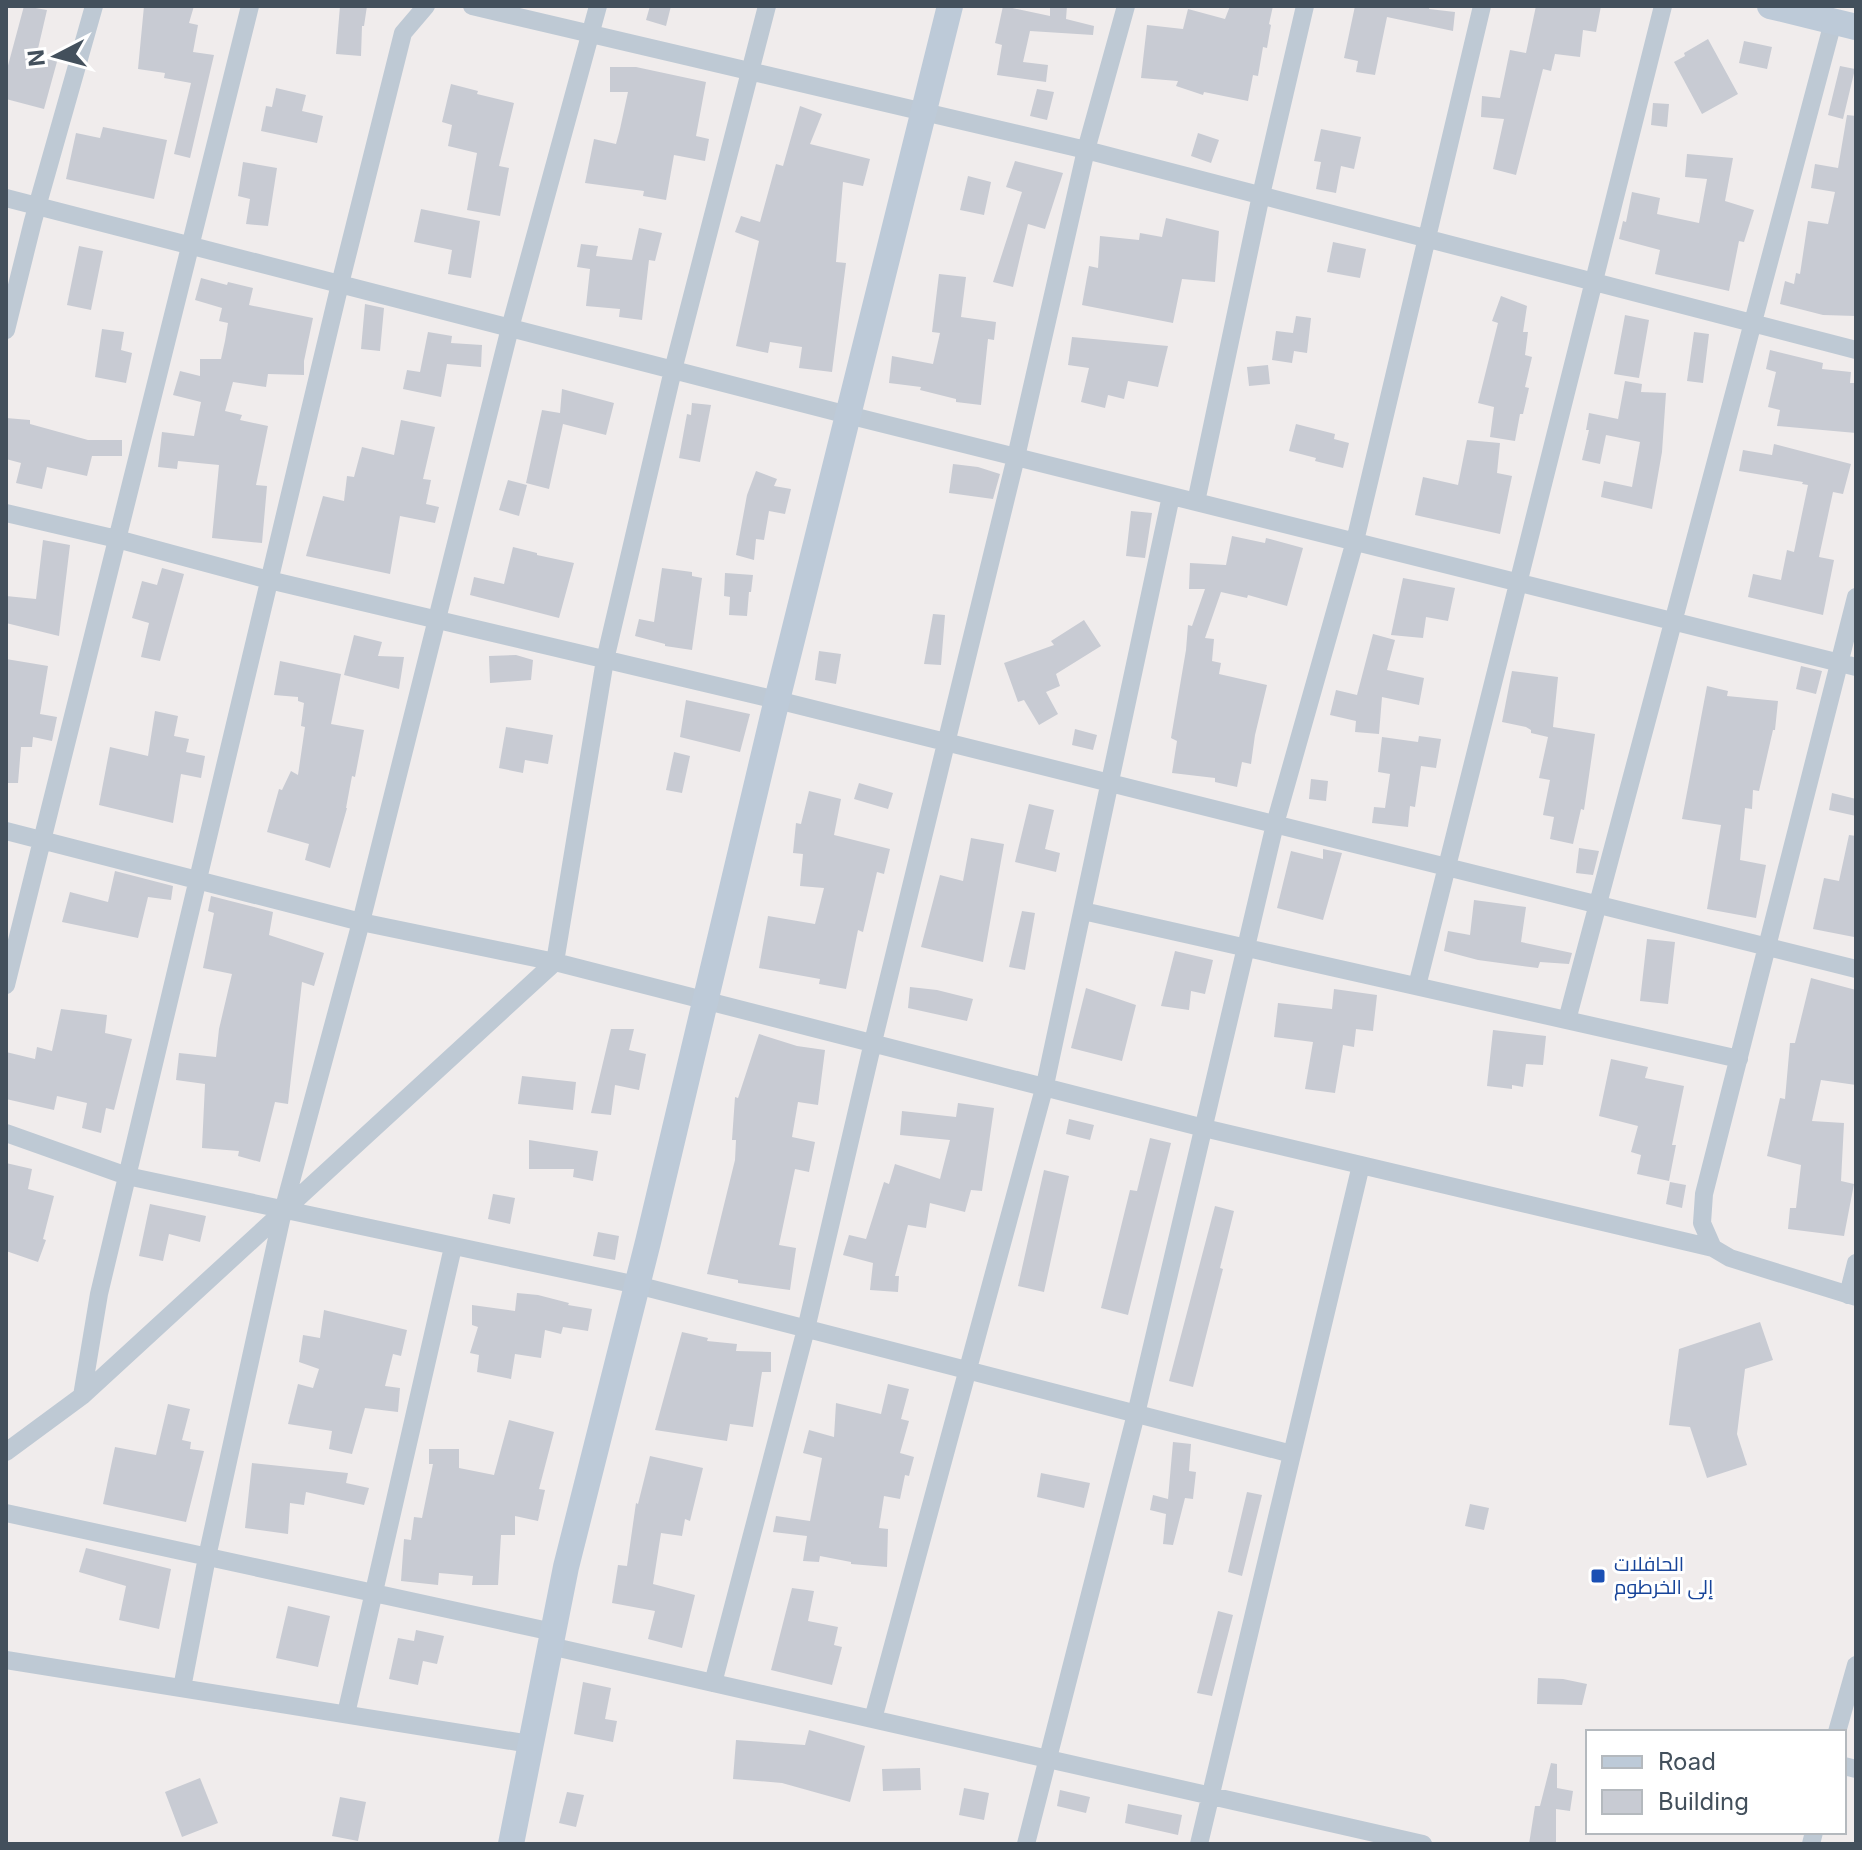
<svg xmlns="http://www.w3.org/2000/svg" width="1862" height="1850" font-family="Inter,Cairo,sans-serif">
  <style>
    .building { fill: #c8cbd3 }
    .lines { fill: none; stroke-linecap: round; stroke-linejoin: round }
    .street { stroke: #bec9d4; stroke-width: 18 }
    .secondary { stroke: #bdcad8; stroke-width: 26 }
    .transit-dot { fill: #1a4fb4; stroke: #fff; stroke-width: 3 }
    .labels { text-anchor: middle; stroke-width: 6; stroke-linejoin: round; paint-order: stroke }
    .transit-label { font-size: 20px; fill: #164399; stroke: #fff; text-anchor: start }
  </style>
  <rect width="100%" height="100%" fill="#f0ecec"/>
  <!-- building -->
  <path class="building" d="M24 6 47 10 37 53 58 58 44 109 6 99V73Z
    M144 6H194L189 23 198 25 193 52 214 55 190 158 174 154 191 83 164 78 165 73 138 69Z
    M340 6H367L364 26H362L361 56 336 54Z
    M650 6H671L666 26 646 20Z
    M1003 6 1050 16V6H1067L1066 19 1094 26 1093 35 1030 31 1023 62 1048 65 1046 82 997 75 1002 45 995 43Z
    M1230 6H1273L1269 24 1271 25 1267 48 1263 47 1258 76 1253 75 1248 101 1204 92 1203 95 1176 86 1178 81 1141 78 1147 25 1183 29 1188 9 1225 19Z
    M1355 6H1430L1429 9 1455 12 1453 31 1387 17 1375 75 1356 72 1358 61 1344 58Z
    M1536 6H1601L1596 32 1583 30 1580 57 1555 54 1551 71 1543 69 1516 175 1493 169 1504 119 1481 117 1482 96 1500 98 1510 50 1526 53Z
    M1708 39 1738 94 1702 114 1674 62 1685 56 1684 53Z
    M1744 41 1772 47 1767 69 1739 63Z
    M1840 66 1855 69 1843 119 1828 115Z
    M610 67H636L706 82 696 136 709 139 705 161 674 155 666 200 643 196 644 191 585 183 594 139 616 144 620 129 628 92H610Z
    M451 84 478 91 477 94 514 103 499 166 509 168 500 216 467 210 477 153 448 146 452 125 442 122Z
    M276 88 306 95 302 111 323 116 317 143 261 131 266 106 272 107Z
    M1037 89 1054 92 1047 120 1030 116Z
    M1653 103 1669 104 1667 127 1651 125Z
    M800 106 822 114 810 144 870 159 863 186 843 182 836 262 846 263 832 372 799 368 802 347 770 342 768 353 736 346 759 241 735 232 741 216 760 222 776 164 783 166Z
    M1847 115 1856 116V316L1823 315 1780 304 1785 281 1794 284 1796 273 1800 274 1808 221 1828 224 1835 192 1811 188 1815 164 1838 168Z
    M103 127 167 140 154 199 66 179 76 133 100 138Z
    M1321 129 1361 137 1354 169 1341 166 1336 193 1316 189 1321 162 1314 161Z
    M1198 133 1219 140 1211 163 1191 156Z
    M1687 154 1733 158 1725 201 1754 210 1744 242 1739 241 1729 291 1655 274 1660 250 1619 239 1623 221 1626 222 1632 192 1660 198 1657 214 1699 223 1707 179 1685 177Z
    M1015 161 1063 173 1045 229 1028 224 1013 287 993 282 1022 192 1006 187Z
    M243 162 277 168 268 226 246 224 250 199 238 196Z
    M968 176 991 182 984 215 960 210Z
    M421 209 480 221 471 278 448 274 452 250 414 242Z
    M1166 218 1219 231 1215 282 1182 279 1173 323 1082 305 1089 266 1098 268 1100 236 1139 240 1140 233 1162 237Z
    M639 228 662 233 655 261 649 260 642 320 619 317 620 309 586 306 590 269 577 267 581 244 598 246 596 256 632 260Z
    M1333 242 1366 249 1360 278 1327 272Z
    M79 246 103 251 91 310 67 305Z
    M939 274 966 277 961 317 996 322 994 340 988 339 981 405 956 402V399L920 390 921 387 889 383 892 356 933 364 940 333 932 332Z
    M201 278 227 285 228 282 253 288 249 305 313 318 304 361V375L268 374 266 387 233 382 225 411 242 415 240 420 268 426 256 485 267 486 262 543 212 538 219 465 178 461 177 469 158 467 162 432 194 436 201 402 173 395 180 371 200 376V359H221L225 341 228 323 219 321 222 308 195 300Z
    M1501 296 1527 306 1523 332H1528L1525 355 1532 357 1525 387 1529 388 1523 414H1520L1515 441 1490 437 1494 407 1478 403 1498 323 1492 321Z
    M365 304 384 308 380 351 361 349Z
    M1625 315 1649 320 1639 378 1614 374Z
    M1296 316 1311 318 1307 353 1294 351 1292 363 1272 360 1276 331 1293 333Z
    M102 329 124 332 121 350 132 353 126 383 95 377Z
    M428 332 452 336 451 343 482 345 481 367 447 364 441 397 403 389 407 370 420 372Z
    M1694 332 1709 334 1703 383 1687 381Z
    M1072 337 1168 346 1158 387 1128 381 1124 399 1108 395 1105 408 1081 402 1089 368 1068 365Z
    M1770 350 1823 363 1822 369 1851 372 1850 383H1856V433L1777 426 1780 410 1768 407 1776 372 1766 369Z
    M1268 365 1270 384 1249 386 1247 367Z
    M1625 381 1642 384 1641 392 1666 393 1662 452 1652 509 1601 497 1604 481 1632 487 1640 442 1606 435 1600 464 1582 460 1589 430H1586L1589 413 1618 419Z
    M562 389 614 403 606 435 563 424 549 489 526 483 542 410 560 413Z
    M692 403 711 405 700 462 679 458 687 414 691 415Z
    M6 418 30 420V424L88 440H122V456H92L87 476 47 467 42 489 16 483 21 463 6 459Z
    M401 420 435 427 423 479 431 480 426 504 439 507 435 523 400 516 390 574 306 556 323 496 344 501 347 476 354 477 362 447 394 455Z
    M1296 424 1335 434 1334 439 1349 443 1343 468 1315 461 1316 458 1289 451Z
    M1467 440 1500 443 1497 473 1512 476 1500 534 1415 515 1423 477 1458 485Z
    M1774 444 1851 464 1843 494 1833 492 1819 557 1834 560 1823 615 1748 597 1753 574 1781 580 1787 550 1794 552 1808 485 1802 484 1803 482 1739 471 1743 450 1772 455Z
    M953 464 978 467 1000 474 993 499 949 493Z
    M756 471 777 479 774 486 791 489 785 514 769 511 764 540 756 539 754 560 736 555 747 495Z
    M508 480 527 485 519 516 499 510Z
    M1131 511 1152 513 1145 558 1126 556Z
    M1232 536 1265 543 1266 538 1303 548 1287 606 1248 595 1247 598 1221 592 1205 638 1214 639 1212 661 1221 663 1219 674 1267 685 1255 735 1251 764 1242 762 1237 787 1215 782V778L1172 773 1177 741 1171 738 1186 650 1188 625 1192 626 1205 589H1189L1190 563 1226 565Z
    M43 540 70 545 59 636 6 623V596L36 599Z
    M513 547 537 553V555L574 563 559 618 470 595 474 577 504 584Z
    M162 568 184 574 160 661 141 657 149 623 132 618 142 581 157 585Z
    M662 568 692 572V576L702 578 692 650 665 646V644L635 636 639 619 654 622Z
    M725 573 753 575 751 592H749L747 616 729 615 730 597 724 596Z
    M1403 578 1455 588 1448 621 1426 617 1423 638 1391 635Z
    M933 614 945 615 941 665 924 664Z
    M1084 620 1101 646 1056 674 1060 686 1046 692 1058 714 1039 725 1024 700 1018 702 1004 663 1054 645 1051 641Z
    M1373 634 1395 640 1387 670 1424 678 1419 705 1382 697 1379 734 1355 732 1356 721 1330 715 1336 690 1357 695Z
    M354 635 382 642 378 656 404 657 399 689 344 675Z
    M819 651 841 654 836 684 815 680Z
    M516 655 533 660 531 680 490 683 489 656Z
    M6 659 48 666 40 714 57 717 52 741 33 737 32 747H21L18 783H6Z
    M280 661 341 674 331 724 364 730 355 777 352 776 346 808H347L330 868 305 860 309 844 267 832 279 789 282 790 291 771 298 775 305 727 301 726 304 703 298 701V697L274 695Z
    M1801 666 1822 671 1816 694 1796 689Z
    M1512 671 1558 677 1553 727 1595 734 1584 810 1581 809 1573 844 1550 839 1554 817 1543 815 1550 780 1539 778 1548 737 1531 733V730L1526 727 1502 722Z
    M1707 686 1728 691 1727 696 1778 701 1775 730H1773L1759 791 1753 790 1752 809 1745 808 1740 860 1766 865 1756 918 1707 909 1721 825 1682 819Z
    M686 700 750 714 740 752 680 737Z
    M155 711 178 716 174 736 189 739 186 752 205 756 201 778 181 774 173 823 99 805 110 747 148 756Z
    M506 727 553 735 548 764 525 760 523 773 499 768Z
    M1075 729 1097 735 1093 750 1072 745Z
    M1419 736 1441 739 1436 768 1421 766 1415 807 1410 806 1408 827 1372 823 1374 807 1385 808 1390 774 1378 772 1382 737 1418 742Z
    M674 752 690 756 682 793 666 790Z
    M1311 779 1328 781 1326 801 1309 799Z
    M859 783 893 793 888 809 854 799Z
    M809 791 841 799 834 835 890 849 884 874 877 872 863 932 858 930 846 989 819 984 820 979 759 968 768 916 815 924 824 888 800 886 803 854 793 853 796 823 801 824Z
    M1832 793 1856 799V816L1829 810Z
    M1029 804 1054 810 1045 849 1060 853 1056 872 1015 862Z
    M1849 835 1856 836 1854 937 1813 929 1824 878 1839 881Z
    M971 838 1004 844 983 962 921 947 940 875 963 881Z
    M1579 848 1599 851 1593 875 1576 873Z
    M1323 849 1342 853 1323 920 1277 908 1291 851 1323 859Z
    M115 871 173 886 171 900 148 897 138 938 62 922 70 892 108 902Z
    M211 896 273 912 269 935 324 953 314 986 302 982 288 1104 275 1102 260 1162 238 1156 239 1151 202 1148 205 1084 176 1080 179 1053 216 1057 219 1029 232 974 203 968 214 913 208 911Z
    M1474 900 1526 907 1521 942 1572 953 1569 964 1540 962 1538 968 1478 960 1444 951 1448 931 1470 935Z
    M1022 911 1035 913 1025 970 1009 967Z
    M1647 939 1675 942 1668 1004 1640 1001Z
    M1175 951 1213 960 1205 994 1191 991 1189 1010 1161 1006Z
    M1811 978 1856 990V1085L1821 1080 1812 1121 1844 1123 1841 1181 1854 1184 1844 1236 1788 1229 1790 1208H1796L1801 1165 1767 1156 1780 1098 1785 1099 1790 1043H1795Z
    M910 987 937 990 973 999 967 1021 908 1008Z
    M1086 988 1136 1005 1122 1061 1071 1048Z
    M1334 989 1377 995 1373 1031 1356 1029 1354 1047 1343 1045 1335 1093 1305 1089 1313 1042 1274 1037 1278 1003 1332 1009Z
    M61 1009 107 1015 105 1033 132 1039 114 1110 106 1108 101 1133 82 1128 87 1103 57 1096 54 1110 6 1099V1052L35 1059 37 1047 52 1051Z
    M611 1029H634L629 1050 646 1054 639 1090 615 1085 611 1115 591 1113Z
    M1493 1030 1546 1036 1543 1065 1526 1064 1523 1087 1512 1085V1089L1487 1086Z
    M759 1034 797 1046 825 1050 818 1105 798 1102 792 1137 815 1142 809 1172 795 1169 779 1245 796 1248 790 1290 738 1283V1280L707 1274 735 1160 736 1140H732L735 1097 738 1098Z
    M1611 1059 1648 1067 1645 1078 1684 1086 1672 1145H1676L1669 1181 1637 1174 1641 1155 1631 1152 1638 1126 1599 1116Z
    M522 1076 576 1082 573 1110 518 1104Z
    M958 1103 994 1108 982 1191 971 1190 965 1212 930 1203 926 1228 908 1225 895 1276H899L898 1292 870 1290 873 1263 843 1255 849 1235 866 1239 884 1182 889 1184 895 1164 940 1179 950 1140 900 1135 902 1111 956 1117Z
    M1069 1119 1094 1125 1090 1140 1066 1134Z
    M1150 1138 1171 1143 1128 1315 1101 1308 1130 1190 1137 1191Z
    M529 1140 598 1151 593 1181 573 1177 574 1169H529Z
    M6 1163 32 1169 28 1189 54 1196 43 1239 46 1240 38 1262 6 1251Z
    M1044 1170 1069 1176 1044 1292 1018 1286Z
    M1670 1182 1686 1185 1682 1208 1666 1204Z
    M493 1194 515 1198 510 1224 488 1219Z
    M150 1204 206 1216 200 1242 169 1234 163 1261 139 1256Z
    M1215 1206 1234 1211 1220 1268 1223 1269 1193 1387 1169 1381Z
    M598 1232 619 1236 615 1260 593 1256Z
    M517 1293 538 1295 569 1303 568 1305 592 1309 588 1331 563 1327 561 1334 545 1330 541 1358 515 1354 511 1379 477 1372 479 1355 470 1353 478 1327 472 1325V1305L515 1311Z
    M324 1310 407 1330 401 1356 393 1354 385 1386 400 1388 398 1412 365 1408 352 1454 329 1449 332 1431 288 1424 298 1384 313 1388 319 1369 299 1362 303 1335 320 1338Z
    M1760 1322 1773 1360 1745 1369 1737 1434 1747 1465 1707 1478 1690 1427 1669 1425 1679 1349Z
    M682 1332 708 1338 707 1341 737 1344 736 1351 771 1352V1372H762L753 1427 730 1424 727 1441 655 1430Z
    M888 1384 909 1389 901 1419 909 1421 900 1453 914 1457 909 1476 905 1475 900 1499 884 1496 879 1528 888 1529 887 1567 851 1564V1562L820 1556 819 1562 803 1561 807 1536 773 1532 776 1516 810 1521 822 1458 803 1453 809 1430 834 1437 836 1403 881 1414Z
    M168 1404 190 1409 182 1440 191 1442 190 1449 204 1451 186 1522 103 1504 115 1447 156 1455Z
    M509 1420 554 1432 539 1489 545 1490 538 1521 515 1516V1535H501L498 1585H472L473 1576 439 1573 438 1585 401 1581 404 1539 411 1540 414 1517 422 1518 433 1464H429V1449H459V1468L494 1475Z
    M1173 1442 1191 1444 1189 1471 1196 1472 1193 1499 1185 1498 1173 1545 1163 1544 1166 1514 1150 1510 1153 1495 1168 1499Z
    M650 1456 703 1468 690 1521 685 1519 682 1536 661 1533 653 1584 695 1595 682 1648 648 1639 655 1611 612 1603 618 1565 627 1566 636 1503 638 1504Z
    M252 1463 348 1473 346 1483 369 1488 364 1505 306 1492 304 1505 290 1503 288 1534 245 1528Z
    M1041 1473 1090 1483 1084 1508 1037 1497Z
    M1247 1492 1262 1495 1242 1576 1228 1572Z
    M1470 1504 1489 1508 1484 1530 1465 1526Z
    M86 1548 171 1569 159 1629 119 1620 126 1586 79 1572Z
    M792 1588 814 1591 808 1621 838 1627 834 1645 842 1647 832 1685 771 1670Z
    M288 1606 330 1616 318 1667 276 1658Z
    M1218 1611 1233 1615 1212 1696 1197 1693Z
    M416 1630 444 1636 437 1664 423 1661 418 1685 389 1679 398 1638 414 1641Z
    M1538 1678 1563 1679 1587 1684 1582 1705 1537 1704Z
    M583 1682 611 1688 605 1719 617 1721 613 1742 574 1734Z
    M809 1730 865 1746 850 1802 782 1783 733 1779 736 1740 805 1745Z
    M1551 1763 1557 1764V1788L1573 1791 1570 1811 1556 1809V1844H1529L1535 1806H1540Z
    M920 1768 921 1790 883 1791 882 1769Z
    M200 1778 218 1823 182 1837 165 1792Z
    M964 1788 989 1793 984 1820 959 1815Z
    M1060 1790 1090 1797 1086 1813 1057 1806Z
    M567 1792 584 1795 576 1827 559 1823Z
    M340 1797 366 1802 358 1841 332 1836Z
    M1128 1804 1182 1815 1178 1835 1125 1823Z"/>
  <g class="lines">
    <!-- street -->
    <path class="street" d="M472 6 1086 150 1856 350
      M6 198 848 415 1856 667
      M6 330 33 221 94 6
      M1196 502 1261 195 1305 6
      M6 513 117 539 269 580 777 700 1856 969
      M1856 597 1704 1194 1702 1223 1713 1248 1730 1258 1856 1297
      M6 831 361 922 555 962 1204 1128 1713 1248
      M1083 911 1739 1059
      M6 985 250 6
      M1417 986 1663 6
      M1567 1020 1833 22
      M6 1133 127 1176 637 1285 1292 1454
      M1848 1295 1856 1263
      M82 1396 99 1294 340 284 403 33 426 6
      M6 1452 82 1396 555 962 605 660 673 370 767 6
      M6 1513 553 1632
      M550 1646 1423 1844
      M6 1660 530 1744
      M713 1683 806 1329 873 1042 1016 457 1086 150 1126 6
      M182 1688 207 1557 283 1211 361 922 510 328 598 6
      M346 1714 453 1247
      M873 1719 1045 1085 1171 496
      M1837 1732 1856 1665
      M1844 1766 1856 1769
      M1026 1844 1136 1414 1275 824 1355 541 1482 6
      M1199 1844 1361 1165
      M1811 1844 1814 1832"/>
    <!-- secondary -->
    <path class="secondary" d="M1770 6 1856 27
      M511 1844 566 1567 648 1242 773 716 950 6"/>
  </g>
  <!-- markers -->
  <rect class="transit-dot" x="1590" y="1568" width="16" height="16" rx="4"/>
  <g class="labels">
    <!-- transit labels -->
    <g class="transit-label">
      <text x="1614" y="1571">الحافلات<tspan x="1614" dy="23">إلى الخرطوم</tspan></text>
    </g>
  </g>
  <!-- border -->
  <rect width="1862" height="1850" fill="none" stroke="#43505c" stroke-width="16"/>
  <!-- legend -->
  <rect x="1586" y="1730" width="260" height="104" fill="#ffffff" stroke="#b4b9be" stroke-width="2"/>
  <rect x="1602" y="1756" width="40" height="12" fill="#bdcad8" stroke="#b4b9be" stroke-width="2"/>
  <text x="1658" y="1770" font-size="24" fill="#43505c">Road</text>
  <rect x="1602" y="1790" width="40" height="24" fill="#c8cbd3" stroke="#b4b9be" stroke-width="2"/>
  <text x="1658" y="1810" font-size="24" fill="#43505c">Building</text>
  <!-- north arrow -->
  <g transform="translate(56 56) rotate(264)" stroke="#ffffff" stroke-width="6" paint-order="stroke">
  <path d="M0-6L14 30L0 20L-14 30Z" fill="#43505c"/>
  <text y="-12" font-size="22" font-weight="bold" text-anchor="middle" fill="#43505c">N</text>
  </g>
</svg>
